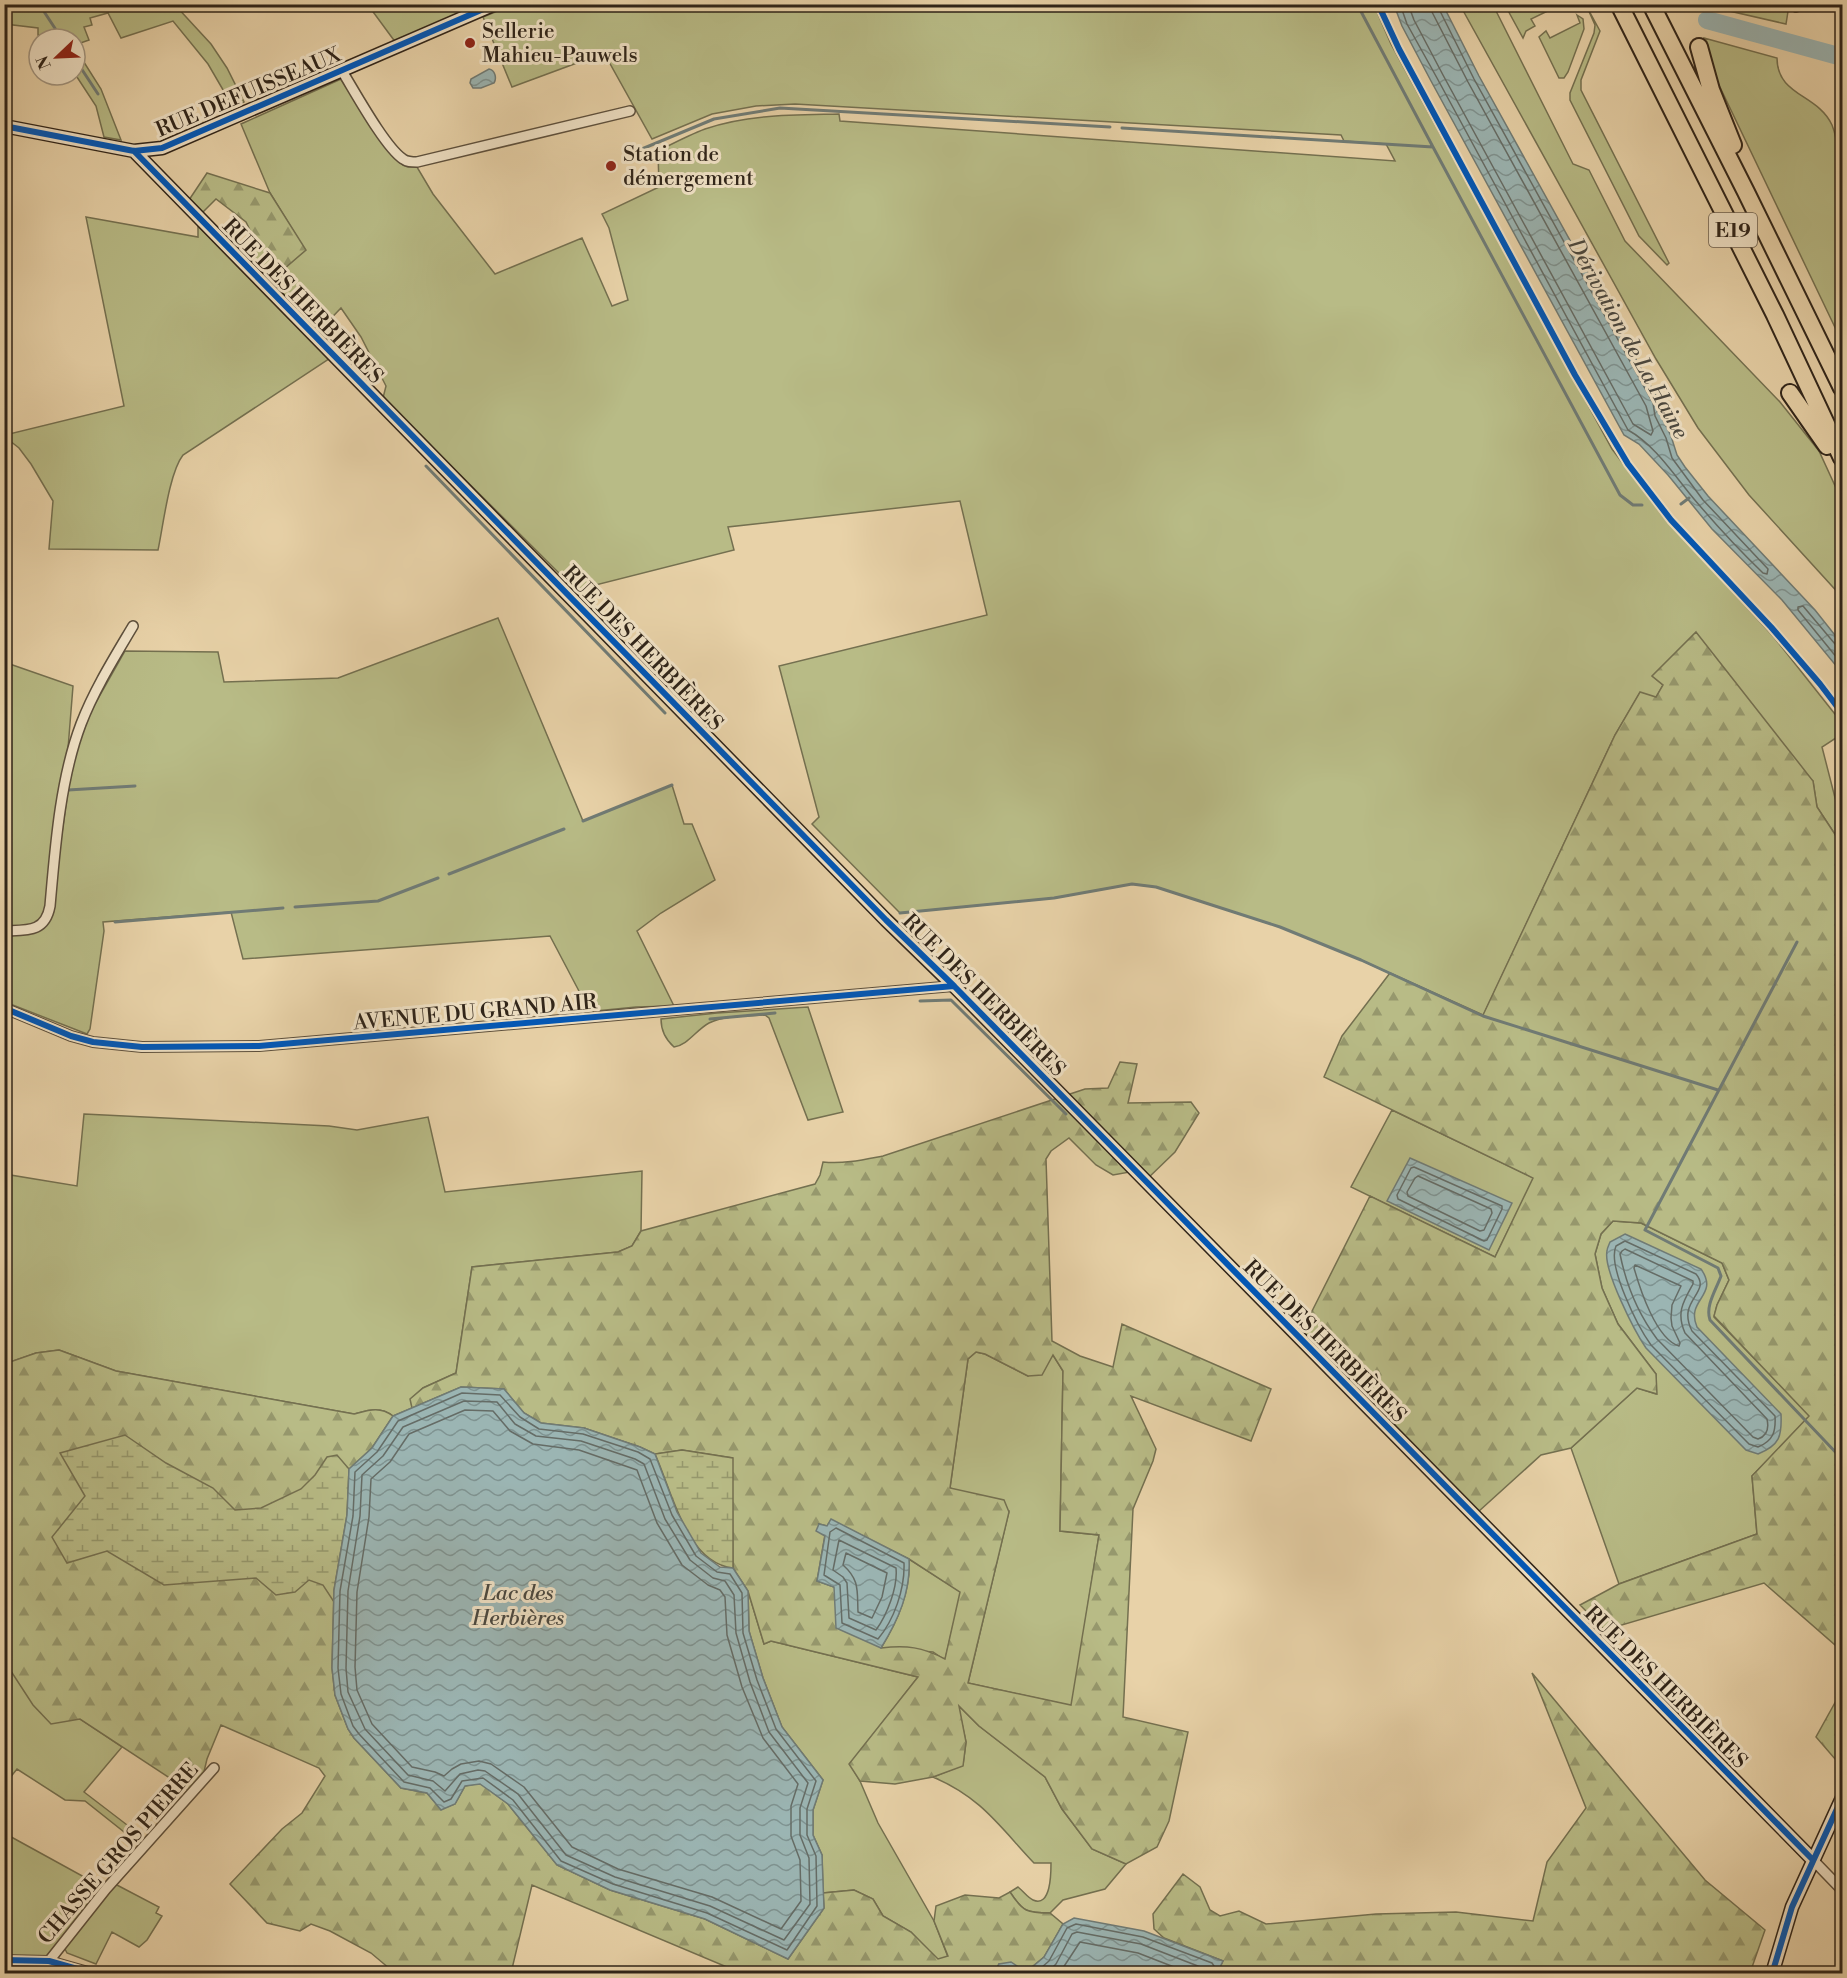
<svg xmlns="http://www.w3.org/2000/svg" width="1847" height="1978" font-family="'Libre Bodoni',serif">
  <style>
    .grass { fill: #b8bb86; stroke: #747050; stroke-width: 1.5 }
    .forest { fill: url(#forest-firs); stroke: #747050; stroke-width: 1.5; fill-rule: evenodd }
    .wetland { fill: url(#wetland-marsh); stroke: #747050; stroke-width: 1.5 }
    .water { fill: url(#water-waves); stroke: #707b75; stroke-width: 1.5 }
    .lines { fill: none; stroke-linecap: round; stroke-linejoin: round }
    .shore { stroke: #656c66; stroke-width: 1.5 }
    .stream { stroke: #707b75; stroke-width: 3 }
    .river { stroke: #9bb5b3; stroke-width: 18 }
    .street-casing { stroke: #5d503d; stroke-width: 12 }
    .secondary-casing { stroke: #2f2419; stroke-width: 15 }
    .highway-casing { stroke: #2f2419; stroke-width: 20 }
    .street { stroke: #f0e2c6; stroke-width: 9 }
    .secondary { stroke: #f0e2c6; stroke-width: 12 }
    .highway { stroke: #e8d2a8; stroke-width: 16 }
    .cycleway-casing { stroke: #f0e2c6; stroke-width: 10 }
    .cycleway { stroke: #0057b8; stroke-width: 6 }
    .poi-dot { fill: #8f2418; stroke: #f0e2c6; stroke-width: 2 }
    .labels { text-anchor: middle; stroke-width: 6; stroke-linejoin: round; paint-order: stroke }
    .shield { fill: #f0e2c6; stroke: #695d4d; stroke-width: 1.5 }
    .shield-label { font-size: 20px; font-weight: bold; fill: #2f2419 }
    .poi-label { font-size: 21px; fill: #2f2419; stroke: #f0e2c6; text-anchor: start }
    .street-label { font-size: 21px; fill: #2f2419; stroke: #f0e2c6 }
    .water-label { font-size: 22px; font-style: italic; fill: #4a4840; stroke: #f0e2c6 }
  </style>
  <defs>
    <pattern id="forest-firs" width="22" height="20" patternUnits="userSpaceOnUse" patternTransform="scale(1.5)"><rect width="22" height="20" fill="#b8bb86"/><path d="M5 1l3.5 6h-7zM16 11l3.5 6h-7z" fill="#96986d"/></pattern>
    <pattern id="wetland-marsh" width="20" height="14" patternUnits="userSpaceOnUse" patternTransform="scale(1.5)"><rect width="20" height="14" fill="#b8bb86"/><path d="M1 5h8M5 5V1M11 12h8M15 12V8" fill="none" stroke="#96986d"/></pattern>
    <pattern id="water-waves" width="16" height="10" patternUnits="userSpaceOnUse" patternTransform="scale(1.5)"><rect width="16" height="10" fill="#9bb5b3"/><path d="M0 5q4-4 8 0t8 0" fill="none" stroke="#7f9391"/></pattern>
  </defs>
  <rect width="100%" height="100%" fill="#e8d2a8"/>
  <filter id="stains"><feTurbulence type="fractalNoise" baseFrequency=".00333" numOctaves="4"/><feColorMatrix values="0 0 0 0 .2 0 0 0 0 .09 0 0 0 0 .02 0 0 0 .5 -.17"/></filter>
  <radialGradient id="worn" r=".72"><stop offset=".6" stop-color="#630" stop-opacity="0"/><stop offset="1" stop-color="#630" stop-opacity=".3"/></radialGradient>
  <!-- grass -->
  <path class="grass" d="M5 4 175 5 211 44 227 68 244 102 233 107 208 64 173 21 121 38 108 13 90 18 92 25 84 27 89 40 75 45V39H53L51 36 38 35V28L5 24Z
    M368 5H484L396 43Z
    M512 5H1374L1391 44 1612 449 1662 515 1773 636 1842 723V734L1822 747 1842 825V845L1817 807 1813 781 1652 676 1663 685 1656 698 1640 693 1615 735 1483 1016 1361 960 1280 927 1156 887 1132 884 1054 898 900 913 812 824 819 817 779 666 987 615 960 501 728 527 734 550 576 590 383 398 386 386 361 337 341 308 318 332 270 281 305 250 270 193 241 124 341 79C356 101 384 150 403 165 408 168 412 167 417 167L433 194 495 274 582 238 612 306 628 300 609 228 602 214 659 187 658 151C674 143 689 135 705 129 748 114 795 115 839 114L840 121 1395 161 1386 144 1344 141 1341 135 795 104 756 106 712 114 652 139 604 53 512 87 483 17Z
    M1460 5H1493L1573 164 1589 170 1625 241 1780 402 1819 451 1842 501V597L1749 495 1698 428 1656 359Z
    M1505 5H1560L1531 19 1535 26 1526 31 1523 38Z
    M1703 5 1789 4V5L1786 24Z
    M1587 7 1600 31 1581 80V90L1669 263 1667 265 1639 236 1570 100V93L1594 33 1595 25Z
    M1577 15 1583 19 1584 29 1568 72 1564 78H1559L1539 37 1546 31 1550 38 1580 23Z
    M1704 38 1777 58C1777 96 1818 94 1832 125 1838 139 1838 156 1840 171 1845 228 1842 285 1842 342L1718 83 1707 55Z
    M75 48 101 89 121 140 104 137 96 106 75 74Z
    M86 217 198 237V226L329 359 183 455C169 473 163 527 158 550L49 549 53 501 31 464 19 448 5 437V435L124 406Z
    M498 618 583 821 672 785 684 824H692L715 880 661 913 637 931 674 1006 636 1007 575 1013 580 993 550 936 243 959 231 912 103 922 104 931 90 1029 87 1034 5 1002 4 935C22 933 39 935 50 919L68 790 75 754 86 720 125 651 218 652 224 682 338 678Z
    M4 662 73 686 67 761 45 916C32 929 22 926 5 926Z
    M808 1007 843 1112 808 1120 769 1018 765 1015C746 1016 726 1015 709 1023 696 1030 688 1045 674 1047 665 1039 661 1031 661 1019L717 1013Z
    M1392 1110 1534 1178 1495 1257 1351 1187Z
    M84 1114 329 1126 357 1130 428 1117 445 1192 642 1171 641 1231 632 1246 618 1252 472 1267 456 1373 423 1388 411 1399 412 1408 393 1416C380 1406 369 1410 354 1414L116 1371 59 1350 36 1353 5 1364 4 1174 77 1186Z
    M1613 1221 1641 1223 1722 1263 1729 1280 1717 1305 1714 1317 1810 1416 1752 1476 1757 1534 1619 1584 1571 1448 1637 1388 1656 1394V1374L1618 1324 1602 1288 1595 1254 1601 1234Z
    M976 1352 985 1354 1028 1376 1053 1355 1063 1371 1060 1531 1099 1535 1072 1706 968 1683 1009 1511 950 1488 968 1359Z
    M909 1559 961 1592 945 1660 933 1652 881 1648C898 1621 911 1591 909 1559Z
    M748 1591 764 1644 771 1641 918 1677 850 1764 860 1781 878 1823 934 1921 948 1957 938 1960 911 1932 883 1916 873 1899 854 1890 823 1893 822 1855 813 1835V1810L823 1780 782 1727 763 1678 749 1631Z
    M5 1662 80 1719 122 1747 84 1792 148 1841 143 1847 85 1801 65 1800 17 1769 5 1784Z
    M958 1705 979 1726 1045 1777 1062 1809 1092 1849 1126 1864 1105 1889 1063 1900 1050 1913C1027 1913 1023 1912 1010 1892L1018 1887C1023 1891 1028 1898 1033 1900 1051 1908 1051 1873 1051 1863H1034C999 1826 982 1798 933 1777L963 1765 966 1742Z
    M4 1833 106 1889 49 1961 5 1960Z
    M115 1884 159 1907 156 1913 162 1916 147 1940 139 1947 112 1932 96 1964 67 1953 65 1949 66 1943Z"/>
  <!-- forest -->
  <path class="forest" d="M207 173 270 193 306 250 270 281 238 250 250 237 251 232 246 222 216 199 202 213 189 200Z
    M1696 632 1813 781 1817 807 1842 845V1651L1764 1583 1605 1630 1580 1605 1619 1584 1757 1534 1752 1476 1809 1416 1714 1316 1717 1305 1729 1280 1722 1263 1641 1223 1613 1221 1601 1234 1595 1254 1602 1288 1618 1324 1656 1374 1657 1394 1637 1388 1571 1448 1541 1455 1478 1512 1302 1331 1370 1196 1495 1257 1533 1178 1324 1077 1342 1036 1390 973 1483 1015 1615 735 1640 692 1656 697 1663 685 1652 676Z
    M1120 1062 1137 1064 1128 1103 1191 1102 1199 1113 1175 1152 1145 1181 1135 1171 1113 1175 1096 1165 1069 1138 1051 1151 1046 1159 1052 1341 1080 1356 1113 1367 1122 1324 1271 1389 1251 1441 1131 1396 1156 1449 1153 1461 1133 1509 1123 1717 1188 1732 1169 1821 1157 1847 1126 1864 1092 1849 1062 1809 1045 1777 979 1726 959 1706 966 1742 963 1766 933 1777 895 1784 860 1781 849 1764 918 1677 771 1641 764 1644 748 1591 733 1568 732 1458 682 1450 655 1454 640 1447 584 1428 541 1423 524 1413 504 1389 461 1387 412 1408 410 1399 423 1388 456 1373 472 1267 618 1252 632 1246 641 1231 815 1184 820 1175 823 1162C844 1164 862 1160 883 1156L1085 1089 1108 1088ZM976 1352 985 1354 1028 1376 1042 1375 1053 1355 1063 1371 1060 1531 1099 1535 1071 1705 968 1683 1009 1512 1004 1500 950 1488 968 1359ZM831 1520 909 1559 960 1592 945 1659C922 1647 907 1645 881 1648L834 1587 817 1581 825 1535 819 1524 827 1526Z
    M59 1350 116 1371 354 1414C369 1410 380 1406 393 1416L372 1448 349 1469 347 1515 334 1590 332 1668 335 1695 348 1729 354 1738 401 1788 427 1793 441 1809 455 1804 465 1786 480 1783 508 1804 557 1865 610 1890 705 1919 788 1959 824 1908 823 1893 854 1890 873 1899 883 1916 911 1932 938 1959 948 1956 934 1921 936 1906 965 1895 999 1898 1010 1892C1023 1912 1027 1913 1050 1913L1063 1924 1044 1957 1026 1972 999 1964 994 1974 970 1970 969 1974 741 1973 532 1885 511 1973 396 1974 371 1953 330 1931 311 1924 300 1931 267 1923 230 1884 282 1829 302 1813 325 1776 319 1768 221 1725 207 1759 202 1780 191 1792 80 1719 51 1724 33 1705 5 1662 4 1364 36 1353Z
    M1532 1673 1705 1880 1765 1930 1750 1973 1217 1974 1223 1961 1164 1938 1154 1929 1153 1914 1183 1874 1200 1887 1210 1910 1220 1916 1239 1911 1266 1924 1376 1914 1456 1912 1533 1921 1547 1862 1586 1808Z
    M1842 1690V1767L1816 1737Z"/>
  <!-- wetland -->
  <path class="wetland" d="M125 1435 166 1463 213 1488 235 1510 261 1508 301 1489 315 1475 327 1457 337 1455 349 1469 347 1515 334 1590V1602L323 1585 309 1580 295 1592 276 1595 256 1578 164 1585 107 1551 67 1563 52 1537 85 1496 60 1453Z
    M682 1450 733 1458V1568C686 1563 672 1491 655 1454Z"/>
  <!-- water -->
  <path class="water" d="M1394 5H1443L1479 76 1659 401 1660 414 1671 436 1677 455 1685 467 1708 496 1815 610 1842 644V673L1782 600 1712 529 1668 475 1639 444 1624 435 1431 81 1402 26Z
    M489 69C495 70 497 78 494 83L481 88H473L470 83 471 79Z
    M1410 1158 1512 1203 1489 1250 1387 1201Z
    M1625 1234 1701 1269C1720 1296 1685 1299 1697 1327L1781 1414C1782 1436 1780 1445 1758 1454L1746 1450 1646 1348C1635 1332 1603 1270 1607 1251 1607 1248 1609 1245 1610 1242Z
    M461 1387 504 1389 524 1413 541 1423 584 1428 640 1447 655 1454 677 1512 701 1553 720 1567 733 1568 748 1591 749 1631 763 1678 782 1727 823 1780 813 1810V1835L822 1855 824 1908 788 1959 705 1919 610 1890 557 1865 508 1804 480 1784 465 1786 455 1804 441 1810 427 1793 401 1788 354 1738 348 1729 335 1695 332 1668 334 1590 347 1515 349 1469 372 1448 393 1416Z
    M831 1519 909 1559C911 1592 898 1620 881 1648L836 1628 834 1587 817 1581 825 1536 816 1531 819 1524 827 1526Z
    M1074 1918 1144 1931 1223 1961 1217 1973H994L999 1964 1011 1962 1026 1972 1044 1957 1063 1924Z"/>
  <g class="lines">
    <!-- shore -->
    <path class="shore" d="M1400 4 1407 24 1437 78 1628 430C1655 445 1674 475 1694 499 1716 525 1739 550 1763 573L1767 574 1768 569 1703 500 1672 458 1666 438 1655 416 1653 403 1474 79 1439 9 1438 4
      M1408 4 1414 20 1443 75 1633 424 1651 435 1653 431 1646 406 1468 82 1432 12 1430 4
      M1842 647 1835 644 1803 606 1798 607V610L1842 664
      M1414 1167 1502 1206V1209L1487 1240 1484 1241 1398 1199 1397 1195 1411 1168Z
      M1418 1176 1491 1209 1492 1213 1484 1230 1480 1231 1408 1196 1407 1192 1415 1178Z
      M1625 1241 1696 1274C1712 1293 1676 1300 1692 1331L1775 1416C1776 1432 1773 1441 1758 1447L1749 1444 1651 1345C1638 1327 1607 1266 1616 1246Z
      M1625 1249 1693 1281V1284C1683 1302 1676 1313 1685 1333L1767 1419C1769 1428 1767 1436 1758 1439L1753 1437 1657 1339C1639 1315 1626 1284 1620 1254L1622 1251Z
      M1635 1265 1681 1286 1672 1305 1671 1318 1672 1326 1680 1343 1679 1346C1656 1339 1640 1289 1634 1268Z
      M462 1393 500 1395 520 1417 539 1429 583 1434 638 1452 650 1459 672 1515 696 1556 717 1572 730 1574 742 1593 743 1633 757 1680 776 1729 816 1781 807 1809V1835L816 1856 817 1906 787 1950 707 1913 613 1884 561 1861 513 1800 483 1778 462 1781 451 1799 444 1802 430 1788 404 1782 359 1734 353 1726 341 1694 338 1668 340 1591 353 1516 355 1472 377 1452 398 1421Z
      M464 1401 497 1402 515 1424 536 1436 581 1441 635 1459 644 1464 665 1519 690 1560 713 1578 725 1581 734 1595 736 1633 750 1682 769 1732 808 1783 800 1808V1835L809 1858 810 1904 784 1940 710 1906 615 1877 566 1855 518 1794 485 1771 478 1770 460 1774 445 1791 433 1781 408 1775 365 1729 348 1692 346 1668 348 1591 360 1516 362 1475 383 1456 403 1427Z
      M465 1410 493 1411 510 1431 533 1444 579 1450 637 1470 657 1523 682 1565 708 1585 720 1590 725 1597 727 1635 742 1687 763 1738 798 1784 791 1806V1836L800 1860 801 1901 781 1929 712 1897 618 1869 572 1847 524 1787 491 1764 479 1761 461 1764 452 1769 444 1776 435 1772 412 1767 372 1724 357 1690 355 1667 357 1592 369 1517 371 1479 390 1462 409 1434Z
      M836 1528 904 1563C905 1589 894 1620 878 1639L842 1623 840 1585 824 1575 830 1532Z
      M839 1540 896 1568C898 1587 887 1615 876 1630L849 1618 847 1583 843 1577 833 1570Z
      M846 1553 887 1573 882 1597 872 1618 858 1612C857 1591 860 1580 843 1565Z
      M1034 1974 1049 1961 1067 1928 1076 1924 1143 1937 1212 1963 1214 1966 1212 1974
      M1046 1974 1056 1964 1072 1934 1077 1932 1141 1944 1203 1968 1205 1974
      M1059 1974 1080 1942 1138 1953 1192 1974"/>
    <!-- stream -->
    <path class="stream" d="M39 4 62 39
      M1357 4 1433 147
      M75 59 98 94
      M1122 128 1433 147 1620 495 1633 505H1642
      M637 151 714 119 780 108 1110 127
      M426 466 665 713
      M1681 504 1689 498
      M68 790 135 786
      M583 821 672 785
      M449 874 564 829
      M295 907 378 901 438 878
      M900 913 1054 898 1132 884 1156 887 1280 927 1361 960 1483 1016 1718 1090
      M115 922 283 908
      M1797 942 1645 1230 1718 1268 1721 1276C1716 1290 1705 1306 1710 1320L1842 1459
      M920 1001 951 1000 1066 1114
      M710 1019 775 1013"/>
    <!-- river -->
    <path class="river" d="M1707 20 1842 57"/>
    <defs>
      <path id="street" d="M1796 7 1797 4
        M342 71C355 92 385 147 403 159 407 162 411 162 417 162L630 111
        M4 931C27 930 45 933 50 906 55 849 60 779 81 724 94 690 114 658 133 626
        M4 1008 71 1036 93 1042 142 1047 259 1046 954 986
        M1813 1860 1842 1890
        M4 1960 49 1961 95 1974
        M49 1961 106 1889 214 1768"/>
      <path id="secondary" d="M4 126 134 151 162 148 495 4
        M134 151 886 920 954 986 1813 1860
        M1772 1974 1792 1907 1842 1798"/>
      <path id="highway" d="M1619 4 1775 315 1842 458
        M1651 4 1746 192 1842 388
        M1699 47 1711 90 1733 145
        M1790 393 1827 446"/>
    </defs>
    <!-- street casing -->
    <use href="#street" class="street-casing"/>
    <!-- secondary casing -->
    <use href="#secondary" class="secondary-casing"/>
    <!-- highway casing -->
    <use href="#highway" class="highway-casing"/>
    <!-- street -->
    <use href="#street" class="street"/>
    <!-- secondary -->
    <use href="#secondary" class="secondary"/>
    <!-- highway -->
    <use href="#highway" class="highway"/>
    <defs>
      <path id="cycleway" d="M1378 4 1399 49 1575 375 1628 464 1671 520 1771 627 1820 684 1842 713
        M4 126 134 151 162 148 495 4
        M134 151 886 920 954 986 1813 1860
        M4 1008 71 1036 93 1042 142 1047 259 1046 954 986
        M4 1960 49 1961 95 1974
        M1772 1974 1792 1907 1842 1798"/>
    </defs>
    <!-- cycleway casing -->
    <use href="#cycleway" class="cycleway-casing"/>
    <!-- cycleway -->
    <use href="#cycleway" class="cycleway"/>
  </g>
  <!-- markers -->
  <g class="poi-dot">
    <circle cx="470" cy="43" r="6"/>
    <circle cx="611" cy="166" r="6"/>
  </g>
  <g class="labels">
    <!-- shield labels -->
    <rect class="shield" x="1709" y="213" width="48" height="34" rx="4.5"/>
    <g class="shield-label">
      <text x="1733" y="237">E19</text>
    </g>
    <!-- poi labels -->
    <g class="poi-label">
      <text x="482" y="38">Sellerie<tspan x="482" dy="24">Mahieu-Pauwels</tspan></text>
      <text x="623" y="161">Station de<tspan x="623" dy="24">démergement</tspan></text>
    </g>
    <!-- street labels -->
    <g class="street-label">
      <text transform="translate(248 92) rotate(-23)" y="7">RUE DEFUISSEAUX</text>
      <text transform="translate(303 301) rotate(46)" y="7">RUE DES HERBIÈRES</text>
      <text transform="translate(643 648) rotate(46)" y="7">RUE DES HERBIÈRES</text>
      <text transform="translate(984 995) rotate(45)" y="7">RUE DES HERBIÈRES</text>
      <text transform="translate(475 1012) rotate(-5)" y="7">AVENUE DU GRAND AIR</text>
      <text transform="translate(1325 1341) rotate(45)" y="7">RUE DES HERBIÈRES</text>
      <text transform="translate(1666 1687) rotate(45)" y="7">RUE DES HERBIÈRES</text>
      <text transform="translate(118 1853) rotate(-49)" y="7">CHASSE GROS PIERRE</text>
    </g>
    <!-- water labels -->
    <g class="water-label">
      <text transform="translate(1629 338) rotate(61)" y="8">Dérivation de La Haine</text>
      <text x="518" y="1600">Lac des<tspan x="518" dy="25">Herbières</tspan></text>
    </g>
  </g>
  <!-- margin -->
  <rect width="1847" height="1978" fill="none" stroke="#e8d2a8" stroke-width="24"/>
  <rect x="6" y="6" width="1835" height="1966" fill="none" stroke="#2f2419" stroke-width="3"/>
  <rect x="12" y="12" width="1823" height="1954" fill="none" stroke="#2f2419" stroke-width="1.5"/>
  <!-- north arrow -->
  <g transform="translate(57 57) rotate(247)"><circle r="28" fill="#f0e2c6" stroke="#a39681" stroke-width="1.5"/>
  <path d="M0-4.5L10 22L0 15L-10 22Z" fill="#8f2418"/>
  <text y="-9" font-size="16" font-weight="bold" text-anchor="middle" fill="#2f2419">N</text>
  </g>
  <rect width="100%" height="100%" filter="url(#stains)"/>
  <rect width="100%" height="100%" fill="url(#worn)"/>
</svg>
